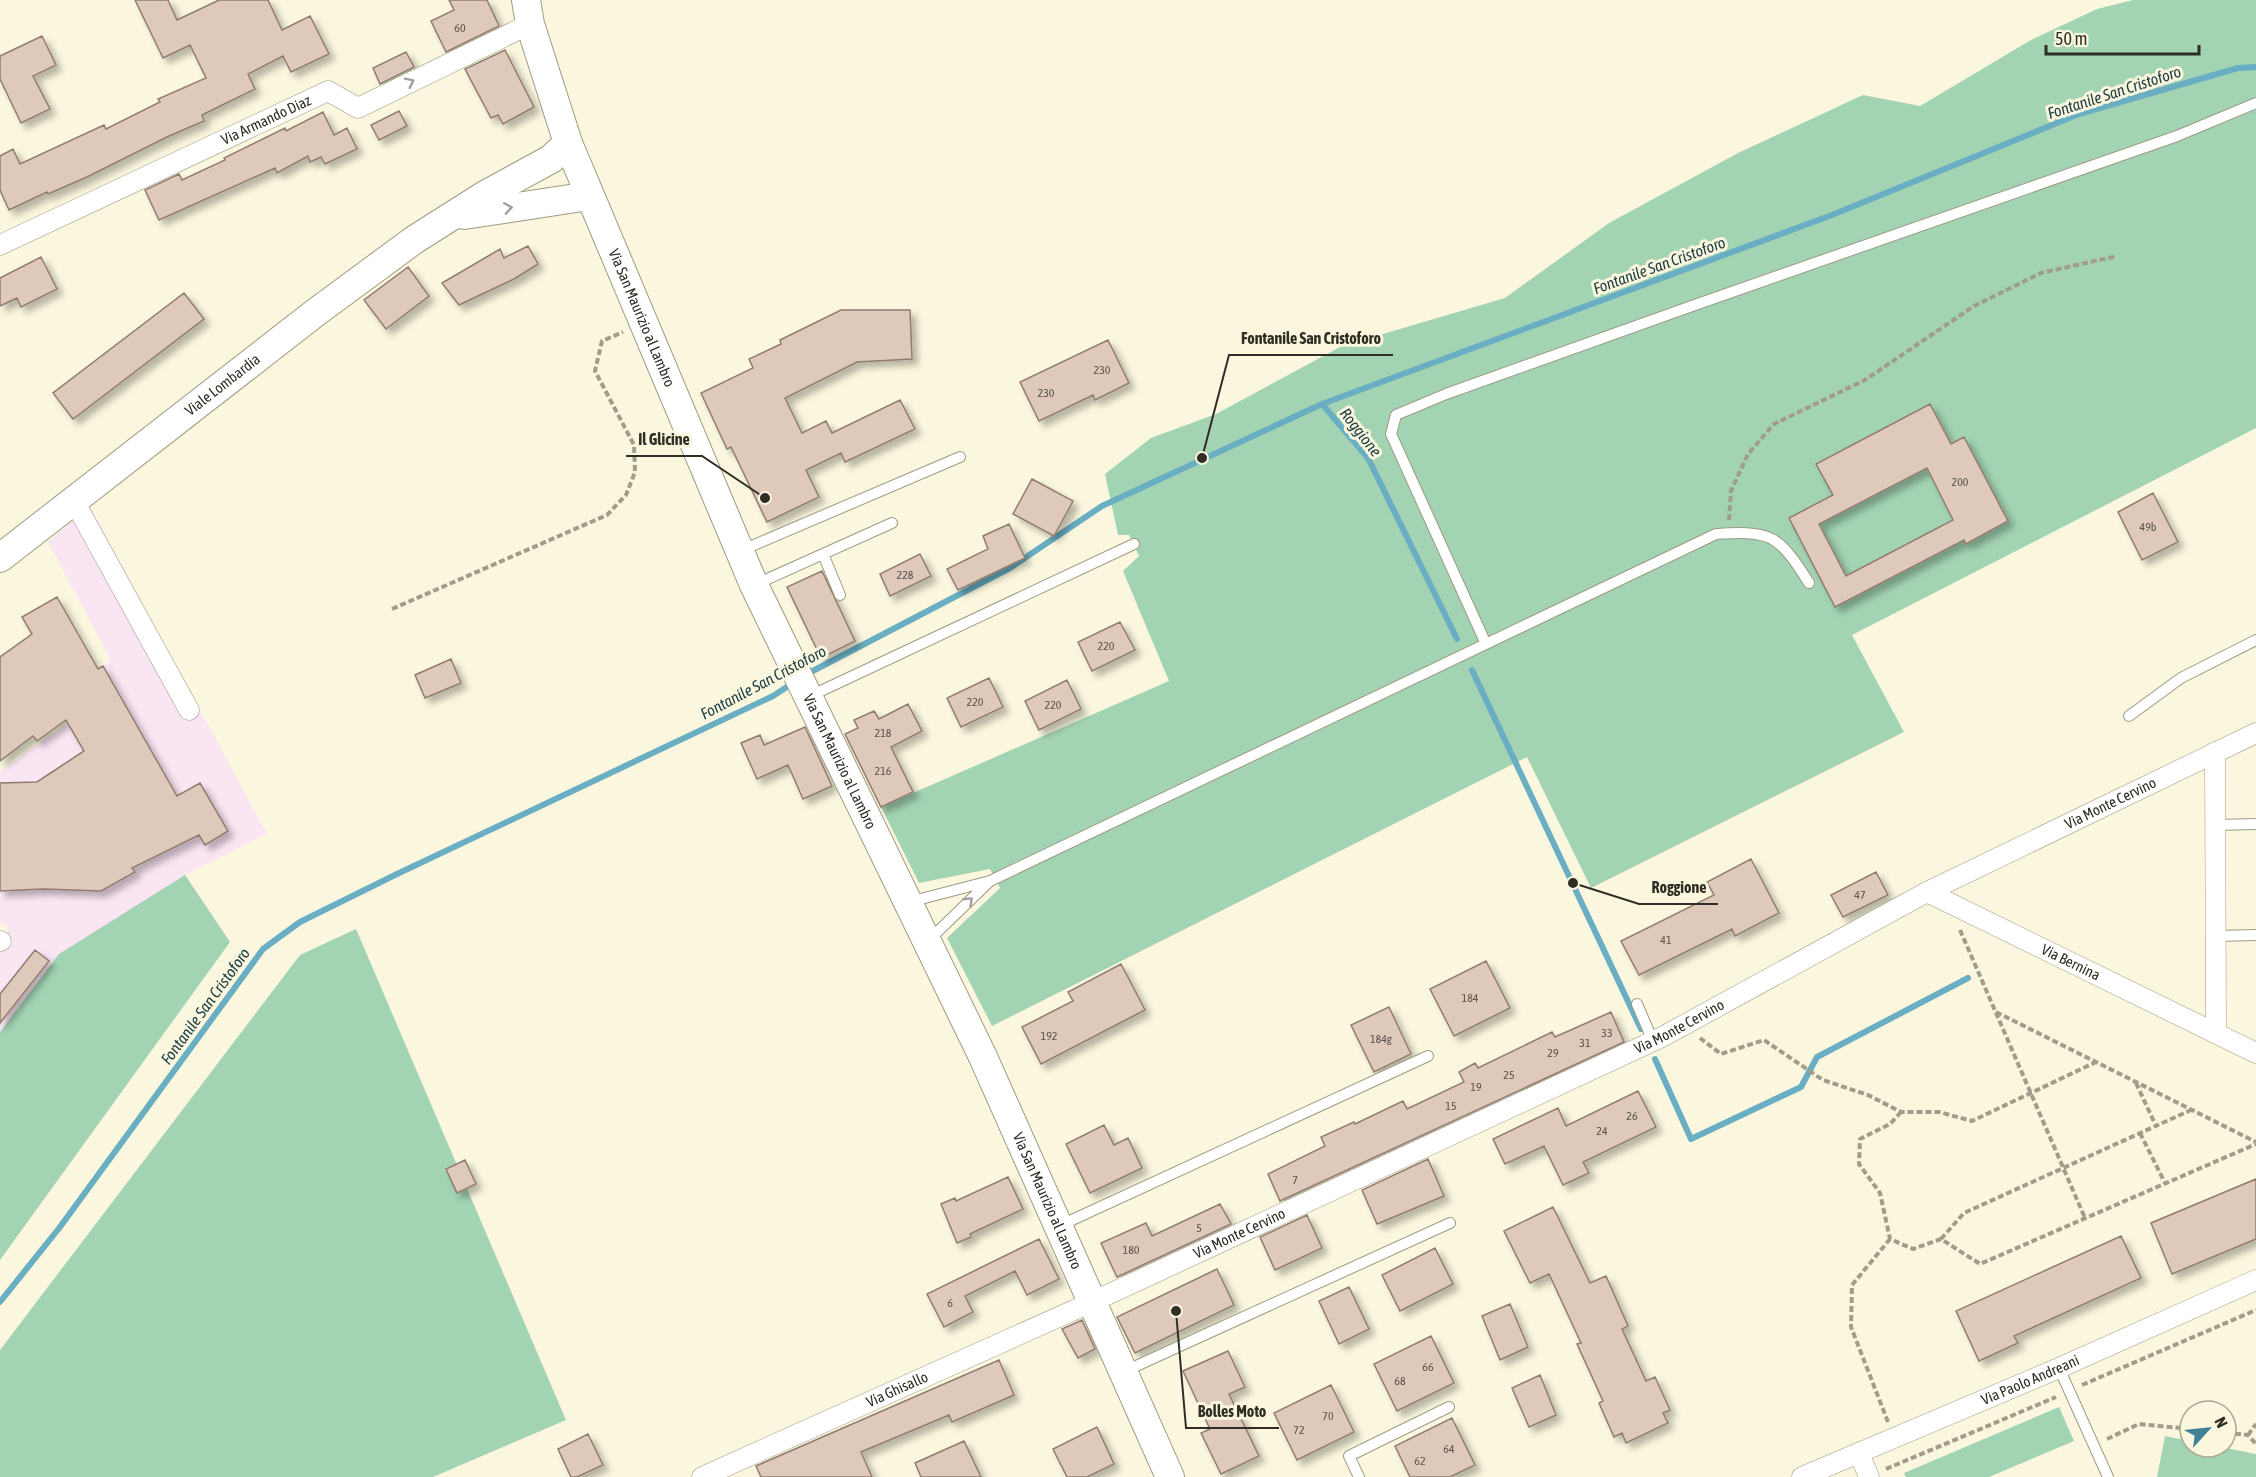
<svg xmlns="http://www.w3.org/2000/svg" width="2256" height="1477" font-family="'Asap Condensed',sans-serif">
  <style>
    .industrial { fill: #fae5f3 }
    .green { fill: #a2d3b3 }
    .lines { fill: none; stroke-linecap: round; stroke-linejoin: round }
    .stream { stroke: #69aec2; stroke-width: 6 }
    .building { fill: #dfc9ba; stroke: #917c6f; stroke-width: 1.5; fill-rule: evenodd; filter: url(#shadow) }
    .lane-casing { stroke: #9e9a83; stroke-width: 12 }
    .street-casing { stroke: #9e9a83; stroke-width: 21 }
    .secondary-casing { stroke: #9e9a83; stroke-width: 30 }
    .path { stroke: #a09d8b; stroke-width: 4; stroke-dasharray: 6 3; stroke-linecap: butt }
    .lane { stroke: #fff; stroke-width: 10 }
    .street { stroke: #fff; stroke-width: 20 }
    .secondary { stroke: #fff; stroke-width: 28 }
    .oneway { stroke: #a1a09c }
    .labels { text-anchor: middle; stroke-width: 6; stroke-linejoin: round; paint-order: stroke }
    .number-label { font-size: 12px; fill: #5b544a }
    .street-label { font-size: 15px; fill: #2f2d24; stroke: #fbf7de }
    .water-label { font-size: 16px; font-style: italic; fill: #193b44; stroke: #fbf7de }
    .leader { fill: none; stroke: #2f2d24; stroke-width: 2 }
    .callout-dot { fill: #2f2d24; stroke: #fbf7de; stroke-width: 2 }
    .callout-label { font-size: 16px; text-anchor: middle; font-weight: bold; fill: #2f2d24; stroke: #fbf7de; stroke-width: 6; stroke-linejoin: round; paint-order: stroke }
  </style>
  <defs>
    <filter id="shadow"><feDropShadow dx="5.5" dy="5.5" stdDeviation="3" flood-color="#0004"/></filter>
  </defs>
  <rect width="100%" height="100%" fill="#fbf7de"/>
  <!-- industrial -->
  <path class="industrial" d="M90 506 267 834 185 875 0 1032V949H8L7 924 0 923V771L73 720 58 699 111 660 48 542Z"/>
  <!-- green -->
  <path class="green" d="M2133 0H2256V428L1852 635 1904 732 1591 888 1527 757 992 1026 947 938 1000 888 990 869 919 883 881 807 1169 681 1123 571 1139 556 1129 535H1118L1105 474 1151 438 1216 414 1342 346 1505 298 1609 223 1738 153 1863 95 1920 106 2031 40 2097 9Z
    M185 875 230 942 0 1260V1032L59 954Z
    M356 929 566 1420 433 1477H0V1350L300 955Z
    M2059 1407 2074 1441 1989 1477H1906L1904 1473Z
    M2165 1436 2190 1441V1447H2221L2256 1454V1477H2157Z"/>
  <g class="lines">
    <!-- stream -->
    <path class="stream" d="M1322 404 1368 458 1457 639
      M1472 670 1641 1029
      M807 674 1010 568 1102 506 1322 404 1832 215 2079 114 2238 68 2256 67
      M1655 1059 1691 1139 1801 1087 1817 1057 1968 978
      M0 1302 60 1227 263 949 300 922 397 874 773 696 793 683"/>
  </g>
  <!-- building -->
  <path class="building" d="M135 0H168L177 20 219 0H268L282 30 310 16 329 54 291 72 283 56 248 74 255 89 202 115 204 121 169 136 87 177 48 194 47 192 9 210 0 190V156L13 149 20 164 104 125 106 129 160 102 158 99 206 78 190 45 163 58Z
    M449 0H487L499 26 446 52 431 21 454 10Z
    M42 36 56 65 33 76 50 109 21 123 0 79V56Z
    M505 50 534 107 503 124 498 115 491 118 465 69Z
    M406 52 414 67 380 84 373 68Z
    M399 111 407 126 379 140 371 125Z
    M323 112 334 135 347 128 357 149 325 164 321 157 310 162 308 156 277 173 275 168 159 220 145 190 179 174 182 180 225 160 224 158 285 128 286 131Z
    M528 246 538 264 514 279 459 305 442 283 500 249 504 258Z
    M41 257 57 289 21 307 17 298 0 306V278Z
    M408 267 429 296 386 329 364 300Z
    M184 293 204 319 73 419 53 393Z
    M841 310H910L912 359 857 362 785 398 802 433 826 421 832 433 900 400 915 429 845 462 841 453 806 470 819 497 767 522 731 447 727 449 701 393 753 368 749 359 781 344 780 340Z
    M1108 340 1129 383 1095 400 1093 395 1039 421 1020 382Z
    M1930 404 1951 444 1964 437 2008 521 1966 544 1964 540 1835 607 1789 518 1833 495 1816 464ZM1927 468 1953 520 1846 576 1819 524Z
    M1032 479 1073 501 1054 536 1013 514Z
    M2153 493 2178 542 2142 560 2118 512Z
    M1009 524 1025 558 958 590 947 569 988 549 983 536Z
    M920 554 931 576 890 596 880 574Z
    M822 571 855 641 821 658 787 587Z
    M57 597 98 669 103 666 177 796 200 783 228 831 205 845 199 835 132 868 135 872 101 891 43 889 0 891V783L37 782 84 751 66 720 37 741 33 736 0 761V657L32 634 22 617Z
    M1120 622 1135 650 1092 671 1078 642Z
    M451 659 461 683 425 698 415 675Z
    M989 678 1003 707 961 727 947 698Z
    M1067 680 1081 709 1039 730 1025 701Z
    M908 704 922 731 891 747 913 792 881 807 845 734 858 728 854 720 874 711 879 719Z
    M805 727 832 786 803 799 788 765 757 779 741 743 760 735 764 745Z
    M1751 859 1779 913 1735 936 1732 929 1639 975 1621 941 1714 895 1707 882Z
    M1876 872 1888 895 1843 917 1831 895Z
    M35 950 49 961 0 1023V994Z
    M1486 961 1510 1008 1454 1036 1430 989Z
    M1121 964 1145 1010 1041 1064 1022 1027 1073 1001 1068 992Z
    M1389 1007 1411 1054 1374 1072 1351 1025Z
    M1611 1012 1624 1042 1280 1201 1268 1174 1325 1146 1321 1137 1354 1122 1355 1124 1403 1101 1407 1109 1464 1082 1459 1072 1475 1063 1478 1068 1552 1032 1555 1037Z
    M1638 1091 1656 1127 1583 1162 1589 1173 1563 1185 1544 1146 1505 1164 1493 1139 1558 1108 1566 1126Z
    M1104 1125 1114 1145 1128 1138 1142 1168 1090 1193 1066 1144Z
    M1428 1159 1444 1196 1377 1224 1362 1190Z
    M465 1160 476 1184 457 1193 446 1169Z
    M1008 1177 1023 1209 970 1234 971 1237 957 1243 941 1204 955 1198 956 1201Z
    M2256 1179V1239L2172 1274 2151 1223Z
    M1220 1204 1231 1224 1117 1277 1101 1243 1146 1223 1152 1236Z
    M1553 1207 1590 1283 1606 1276 1628 1326 1622 1329 1646 1381 1655 1377 1670 1410 1663 1413 1668 1423 1626 1443 1622 1433 1614 1437 1599 1403 1603 1401 1577 1344 1581 1343 1549 1274 1530 1283 1504 1231Z
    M1307 1215 1322 1248 1275 1270 1260 1237Z
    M2121 1236 2141 1278 2014 1336 2018 1343 1979 1361 1956 1311Z
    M1039 1239 1059 1279 1027 1295 1015 1271 965 1296 973 1312 944 1327 927 1294Z
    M1435 1248 1453 1284 1400 1311 1382 1275Z
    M1217 1269 1234 1305 1135 1353 1117 1317Z
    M1349 1287 1369 1329 1339 1344 1319 1301Z
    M1510 1304 1528 1347 1500 1360 1482 1316Z
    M1082 1320 1095 1349 1078 1358 1062 1329Z
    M1431 1336 1454 1383 1397 1411 1374 1364Z
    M1228 1351 1245 1387 1229 1394 1259 1456 1221 1474 1201 1433 1210 1429 1183 1371Z
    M999 1360 1014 1395 952 1422 949 1415 861 1452 872 1477H761L756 1466Z
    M1540 1375 1556 1415 1529 1427 1512 1388Z
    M1331 1385 1354 1432 1297 1460 1274 1413Z
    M1452 1418 1475 1465 1450 1477H1410L1395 1446Z
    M1097 1427 1114 1464 1087 1477H1067L1053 1449Z
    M588 1434 603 1465 577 1477H571L558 1449Z
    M964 1441 981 1477H921L915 1463Z"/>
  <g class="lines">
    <defs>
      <path id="lane" d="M740 551 960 457
        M823 554 840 595
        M754 585 892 523
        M1486 644 1391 434 1396 415 1446 394 1692 306 2177 136 2256 103
        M808 697 1134 544
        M2129 716 2181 678 2256 640
        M2215 825 2256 824
        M990 881 1716 534C1732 533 1758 531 1772 539 1787 547 1800 569 1809 583
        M909 902 990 881 929 940
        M2216 936 2256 935
        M1637 1004 1653 1041
        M1059 1226 1428 1056
        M2059 1368 2108 1477
        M1123 1372 1450 1223
        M1359 1477 1349 1456 1449 1407"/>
      <g id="street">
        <path id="s1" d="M0 245 328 91 358 108 530 24"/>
        <path d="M74 501 189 710"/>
        <path d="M2215 752 2216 1033"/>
        <path id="s2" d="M1927 892 2256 1053"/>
        <path d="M0 941H1"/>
        <path d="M1859 1453 1869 1477"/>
        <path id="s3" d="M702 1477 1092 1302 1662 1037 1927 892 2256 733"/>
        <path id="s4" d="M1802 1477 2059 1368 2256 1280"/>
      </g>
      <g id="secondary">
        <path id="s5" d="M526 0 530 24 568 143 754 585 983 1057 1170 1477"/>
        <path d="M464 215 589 196"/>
        <path id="s6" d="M0 558 315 313 414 240 485 195 551 159 568 143"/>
      </g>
    </defs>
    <!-- lane casing -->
    <use href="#lane" class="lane-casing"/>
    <!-- street casing -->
    <use href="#street" class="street-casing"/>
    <!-- secondary casing -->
    <use href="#secondary" class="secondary-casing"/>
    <!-- path -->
    <path class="path" d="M1729 520 1731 491 1748 454 1774 424 1865 380 1974 306 2041 273 2117 256
      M392 609 607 515 626 495 635 472 634 445 595 371 602 341 623 332
      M1960 930 2085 1218
      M1996 1012 2256 1142
      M1700 1038 1721 1054 1764 1040 1823 1080 1868 1095 1901 1112H1939L1972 1121 2096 1062
      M2136 1083 2156 1126
      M1901 1112 1890 1124 1860 1139 1859 1164 1880 1193 1890 1239 1913 1249 1941 1239 1980 1264 2256 1144
      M2140 1133 2165 1183
      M1941 1239 1964 1213 2191 1110
      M2082 1385 2256 1310
      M1888 1422 1851 1327 1852 1285 1890 1239
      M2226 1433 2248 1435 2256 1444
      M2248 1435 2256 1424
      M2107 1439 2139 1424 2190 1429
      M1886 1469 2056 1397"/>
    <!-- lane -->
    <use href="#lane" class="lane"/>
    <!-- street -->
    <use href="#street" class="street"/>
    <!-- secondary -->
    <use href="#secondary" class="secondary"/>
  </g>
  <!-- one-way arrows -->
  <defs><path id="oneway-chevron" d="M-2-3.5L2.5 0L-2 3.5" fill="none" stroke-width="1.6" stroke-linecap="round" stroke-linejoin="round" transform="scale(1.5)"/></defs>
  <g class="oneway">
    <use href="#oneway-chevron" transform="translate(410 82) rotate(-26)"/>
    <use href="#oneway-chevron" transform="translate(508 208) rotate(-9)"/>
    <use href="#oneway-chevron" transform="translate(969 901) rotate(-44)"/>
  </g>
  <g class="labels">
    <!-- number labels -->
    <g class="number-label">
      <text x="460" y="32">60</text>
      <text x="1102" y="374">230</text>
      <text x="1046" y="397">230</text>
      <text x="1960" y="486">200</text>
      <text x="2148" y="531">49b</text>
      <text x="905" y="579">228</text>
      <text x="1106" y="650">220</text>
      <text x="975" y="706">220</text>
      <text x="1053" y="709">220</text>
      <text x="883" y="737">218</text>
      <text x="883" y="775">216</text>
      <text x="1860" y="899">47</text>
      <text x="1666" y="944">41</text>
      <text x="1470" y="1002">184</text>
      <text x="1607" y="1037">33</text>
      <text x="1049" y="1040">192</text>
      <text x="1381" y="1043">184g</text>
      <text x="1585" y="1047">31</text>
      <text x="1553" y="1057">29</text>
      <text x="1509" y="1079">25</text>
      <text x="1476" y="1091">19</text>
      <text x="1451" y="1110">15</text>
      <text x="1632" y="1120">26</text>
      <text x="1602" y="1135">24</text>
      <text x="1295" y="1184">7</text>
      <text x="1199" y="1232">5</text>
      <text x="1131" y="1254">180</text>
      <text x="950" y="1307">6</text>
      <text x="1428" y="1371">66</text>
      <text x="1400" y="1385">68</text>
      <text x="1328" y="1420">70</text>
      <text x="1299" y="1434">72</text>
      <text x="1449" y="1453">64</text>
      <text x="1420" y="1465">62</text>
    </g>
    <!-- street labels -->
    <g class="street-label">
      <text dy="5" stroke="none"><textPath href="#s1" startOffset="294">Via Armando Diaz</textPath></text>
      <text dy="5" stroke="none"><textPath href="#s5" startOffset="339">Via San Maurizio al Lambro</textPath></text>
      <text dy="5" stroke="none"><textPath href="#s6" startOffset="282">Viale Lombardia</textPath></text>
      <text dy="5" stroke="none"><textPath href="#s5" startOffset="825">Via San Maurizio al Lambro</textPath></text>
      <text dy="5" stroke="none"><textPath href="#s3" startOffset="1562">Via Monte Cervino</textPath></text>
      <text dy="5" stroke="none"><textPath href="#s2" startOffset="160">Via Bernina</textPath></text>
      <text dy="5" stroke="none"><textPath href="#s3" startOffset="1076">Via Monte Cervino</textPath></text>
      <text dy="5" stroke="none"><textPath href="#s5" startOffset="1311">Via San Maurizio al Lambro</textPath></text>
      <text dy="5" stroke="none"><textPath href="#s3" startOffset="590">Via Monte Cervino</textPath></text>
      <text dy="5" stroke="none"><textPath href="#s4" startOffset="248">Via Paolo Andreani</textPath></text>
      <text dy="5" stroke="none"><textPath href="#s3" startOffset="214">Via Ghisallo</textPath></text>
    </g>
    <!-- water labels -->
    <g class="water-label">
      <text transform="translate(2114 92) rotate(-18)" y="6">Fontanile San Cristoforo</text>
      <text transform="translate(1659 265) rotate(-20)" y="6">Fontanile San Cristoforo</text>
      <text transform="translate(1361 432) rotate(52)" y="6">Roggione</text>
      <text transform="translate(763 682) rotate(-28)" y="6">Fontanile San Cristoforo</text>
      <text transform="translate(205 1006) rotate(-54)" y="6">Fontanile San Cristoforo</text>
    </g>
  </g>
  <!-- callouts -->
  <path class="leader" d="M1202 458L1229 355H1393M765 498L702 456H626M1573 883L1639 904H1718M1176 1311L1186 1428H1279"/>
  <g class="callout-dot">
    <circle cx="1202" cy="458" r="6"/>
    <circle cx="765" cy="498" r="6"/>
    <circle cx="1573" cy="883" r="6"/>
    <circle cx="1176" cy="1311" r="6"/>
  </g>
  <g class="callout-label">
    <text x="1311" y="344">Fontanile San Cristoforo</text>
    <text x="664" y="445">Il Glicine</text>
    <text x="1679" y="893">Roggione</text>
    <text x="1232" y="1417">Bolles Moto</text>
  </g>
  <!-- north arrow -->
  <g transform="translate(2208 1429) rotate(63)"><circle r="28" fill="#fbf7de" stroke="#a9a694" stroke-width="1.5"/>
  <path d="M0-4.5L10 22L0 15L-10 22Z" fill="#418195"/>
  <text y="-9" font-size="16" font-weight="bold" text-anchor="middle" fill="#2f2d24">N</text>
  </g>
  <!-- scale -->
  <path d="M2046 45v9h153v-9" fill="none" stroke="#2f2d24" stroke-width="3"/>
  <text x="2055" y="45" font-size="18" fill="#2f2d24" stroke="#fbf7de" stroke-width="4.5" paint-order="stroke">50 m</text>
</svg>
